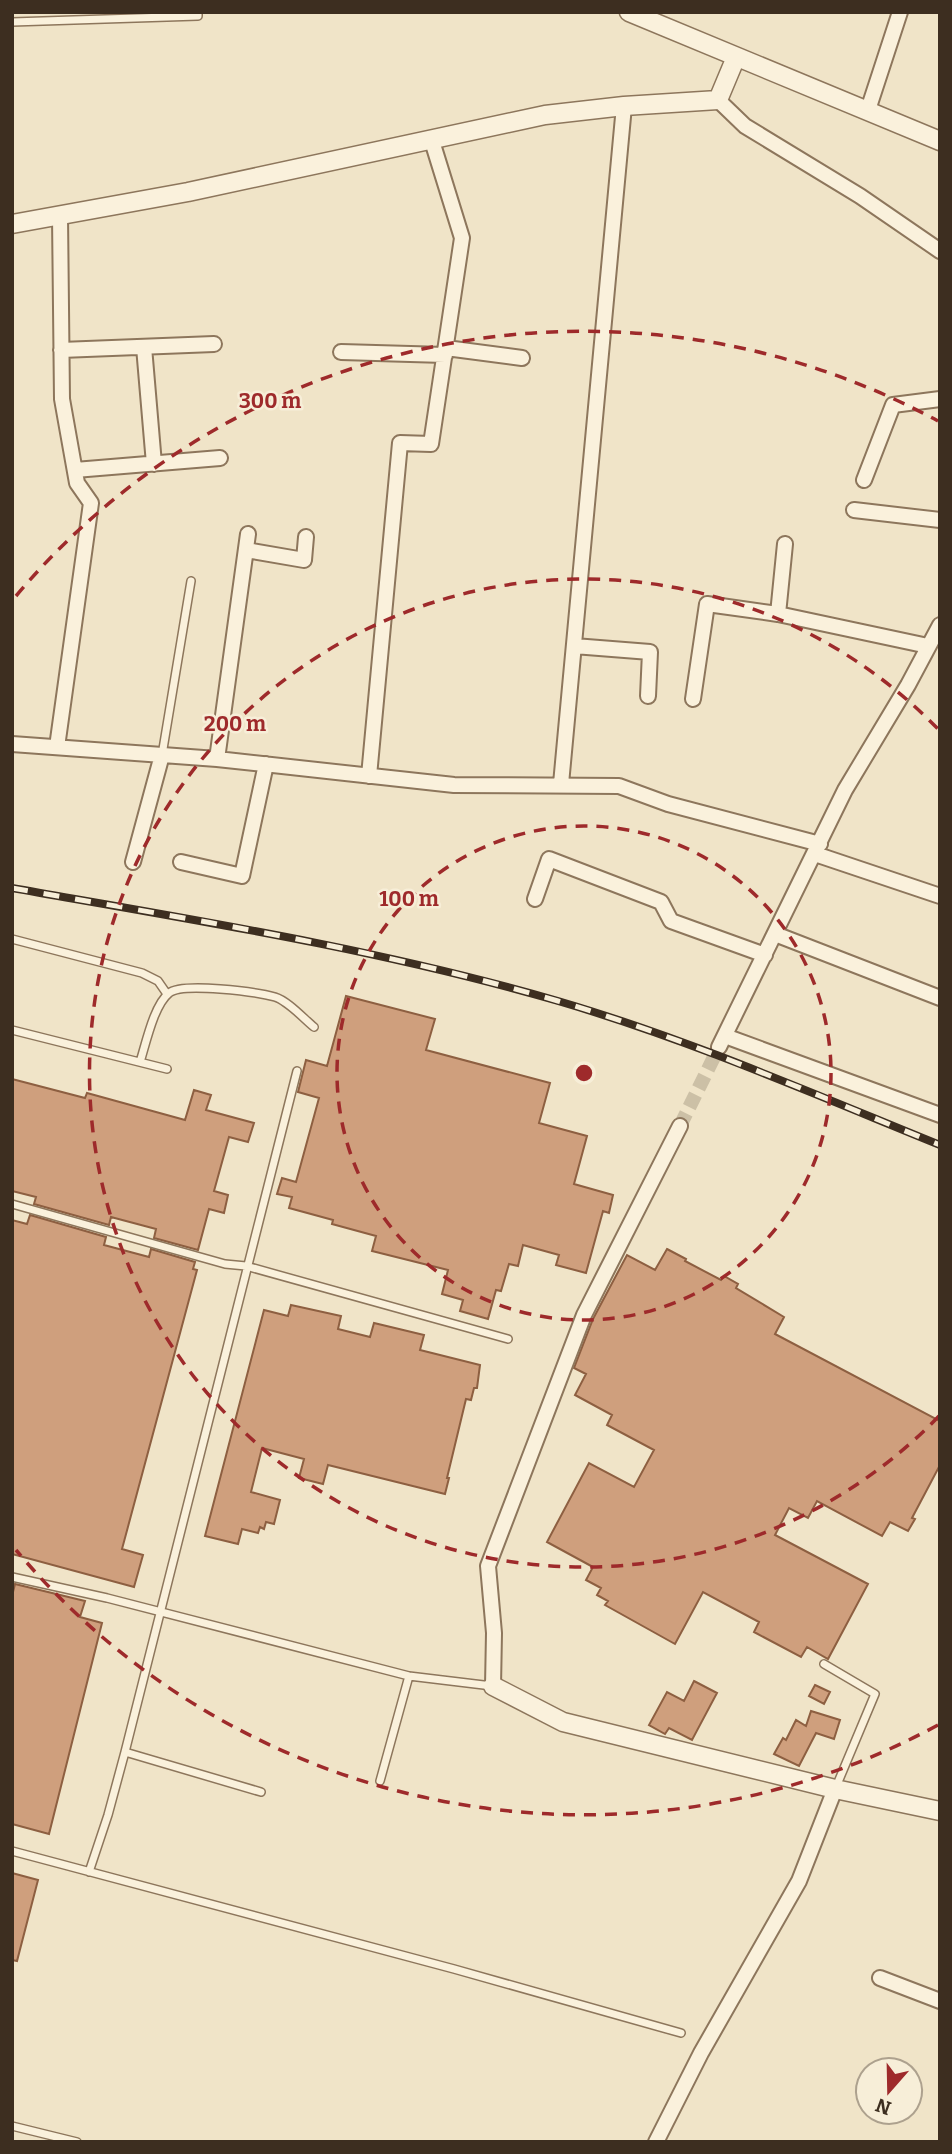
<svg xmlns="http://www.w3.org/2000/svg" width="952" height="2154" font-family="Bitter,serif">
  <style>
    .building { fill: #cf9f7d; stroke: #8d5f41; stroke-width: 2 }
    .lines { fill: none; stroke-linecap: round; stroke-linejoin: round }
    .minor-tunnel { stroke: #ccc0a6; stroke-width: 14; stroke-dasharray: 14 7; stroke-linecap: butt }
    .service-casing { stroke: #8d765c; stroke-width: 10 }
    .minor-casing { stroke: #8d765c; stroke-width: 18 }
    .tertiary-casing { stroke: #8d765c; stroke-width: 21 }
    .service { stroke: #faf1dc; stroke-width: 7 }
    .minor { stroke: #faf1dc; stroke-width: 14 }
    .tertiary { stroke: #faf1dc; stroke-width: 18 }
    .rail-casing { stroke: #3d2e20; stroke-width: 8 }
    .rail { stroke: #f7eed8; stroke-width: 5; stroke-dasharray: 16; stroke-linecap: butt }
    .ring { fill: none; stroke: #9e2a2b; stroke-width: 3.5; stroke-dasharray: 12 9 }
    .centre { fill: #9e2a2b; stroke: #f7eed8; stroke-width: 3.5 }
    .ring-label { font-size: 21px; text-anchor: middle; font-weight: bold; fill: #9e2a2b; stroke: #f7eed8; stroke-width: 5; stroke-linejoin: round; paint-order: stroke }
  </style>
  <rect width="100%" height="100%" fill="#f0e4c8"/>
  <!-- building -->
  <path class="building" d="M346 996 435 1019 426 1050 550 1083 539 1123 587 1136 574 1184 613 1195 609 1213 603 1211 586 1273 556 1265 559 1255 523 1245 518 1266 509 1264 501 1291 496 1290 488 1319 460 1311 463 1300 442 1294 448 1270 372 1251 376 1236 332 1224 333 1220 289 1208 292 1197 277 1194 282 1178 296 1182 319 1098 298 1092 306 1060 327 1066Z
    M12 1079 85 1098 87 1093 185 1120 194 1090 211 1095 206 1110 254 1123 248 1142 229 1137 214 1191 228 1195 224 1213 209 1209 198 1250 154 1238 156 1229 111 1217 109 1225 34 1204 36 1197 12 1191Z
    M30 1215 106 1237 104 1245 149 1257 151 1249 195 1262 193 1269 197 1270 122 1549 143 1555 134 1587 12 1554V1220L27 1224Z
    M667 1249 686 1259 685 1261 721 1280 724 1276 738 1284 736 1288 784 1317 775 1334 940 1421V1465L912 1518 915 1519 908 1531 890 1522 882 1536 817 1501 808 1518 789 1508 775 1535 868 1584 828 1659 807 1647 801 1657 754 1632 759 1622 703 1592 675 1644 605 1605 608 1601 597 1595 601 1588 586 1580 593 1567 547 1542 589 1463 634 1487 654 1450 607 1425 612 1415 575 1395 586 1374 574 1368 593 1319 627 1255 655 1270Z
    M291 1305 341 1316 338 1329 370 1337 374 1323 424 1335 420 1350 480 1365 477 1388H474L471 1400 466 1399 447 1478H449L445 1494 328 1465 323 1484 299 1478 304 1459 262 1448 251 1492 280 1500 274 1524 266 1522 264 1529 260 1527 258 1533 242 1529 238 1544 205 1536 264 1310 288 1316Z
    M15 1584 85 1601 80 1617 102 1623 49 1834 12 1824V1596Z
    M694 1681 717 1693 692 1740 669 1728 665 1734 649 1725 667 1692 684 1701Z
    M815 1685 830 1692 824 1704 809 1696Z
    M811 1711 840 1720 834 1739 816 1733 799 1766 774 1754 783 1738 786 1740 796 1720 806 1726Z
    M12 1873 38 1880 17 1961 12 1960Z"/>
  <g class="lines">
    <!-- minor-tunnel -->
    <path class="minor-tunnel" d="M680 1126 719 1047"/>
    <defs>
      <path id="service" d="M12 22 198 16V12
        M162 755 191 581
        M12 939 142 973 158 981 167 994
        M12 1030 167 1069
        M140 1062C146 1043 154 1005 169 993 182 982 257 992 275 997 288 1001 303 1018 314 1027
        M12 1204 225 1264 246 1266 508 1339
        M12 1577 107 1598 409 1676 492 1686
        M824 1664 875 1694 836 1787
        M125 1752 261 1792
        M380 1781 409 1676
        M12 1851 454 1969 681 2033
        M89 1872 108 1815 125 1752 297 1071
        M12 2126 77 2142"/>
      <path id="minor" d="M718 100 745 126 860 196 940 251
        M868 110 900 12
        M144 347 154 464
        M446 348 522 358
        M61 350 214 344
        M341 352 445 355
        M75 470 220 458
        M864 480 893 405 940 399
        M854 510 940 520
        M246 550 304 560 306 537
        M778 614 785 544
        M574 646 650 652 648 696
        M693 699 707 604 778 614 928 646
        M12 744 217 759 454 785 619 786 668 804 820 844
        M57 747 91 503 77 483 62 399 60 216
        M217 759 248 534
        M369 776 400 443 431 444 462 238 432 141
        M561 784 624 106
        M815 854 940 896
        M133 862 162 755
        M181 862 242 876 266 764
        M535 899 549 859 661 902 671 921 765 955
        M775 934 940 998
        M725 1036 940 1115
        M719 1047 845 790 908 685 940 625
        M493 1686 494 1633 488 1566 584 1315 680 1126
        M880 1978 940 2001
        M656 2142 701 2053 799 1881 835 1789"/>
      <path id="tertiary" d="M629 12 940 141
        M12 224 188 192 545 115 624 106 718 100 736 57
        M493 1686 563 1722 835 1789 940 1811"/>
    </defs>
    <!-- service casing -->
    <use href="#service" class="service-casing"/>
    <!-- minor casing -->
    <use href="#minor" class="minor-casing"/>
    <!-- tertiary casing -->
    <use href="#tertiary" class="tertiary-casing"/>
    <!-- service -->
    <use href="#service" class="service"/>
    <!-- minor -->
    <use href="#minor" class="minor"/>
    <!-- tertiary -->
    <use href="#tertiary" class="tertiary"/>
    <defs>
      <path id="rail" d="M12 888C195 920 379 949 558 1001 688 1039 814 1094 940 1145"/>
    </defs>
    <!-- rail casing -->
    <use href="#rail" class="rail-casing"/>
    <!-- rail -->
    <use href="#rail" class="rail"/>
  </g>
  <!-- distance rings -->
  <g class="ring">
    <circle cx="584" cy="1073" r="247"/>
    <path d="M939 1416A494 494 0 1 1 939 730"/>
    <path d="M938 1725A742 742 0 0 1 16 1550M16 596A742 742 0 0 1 938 421"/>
  </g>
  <circle cx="584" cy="1073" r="10" class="centre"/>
  <g class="ring-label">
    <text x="270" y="408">300 m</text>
    <text x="235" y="731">200 m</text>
    <text x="409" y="906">100 m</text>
  </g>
  <!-- border -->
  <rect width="952" height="2154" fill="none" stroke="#3d2e20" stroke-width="28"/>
  <!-- north arrow -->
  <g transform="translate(889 2091) rotate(200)"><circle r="33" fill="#f7eed8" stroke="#ada18e" stroke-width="2"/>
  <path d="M0-5L12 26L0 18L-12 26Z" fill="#9e2a2b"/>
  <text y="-10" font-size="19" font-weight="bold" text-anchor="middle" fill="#3d2e20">N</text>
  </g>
</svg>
